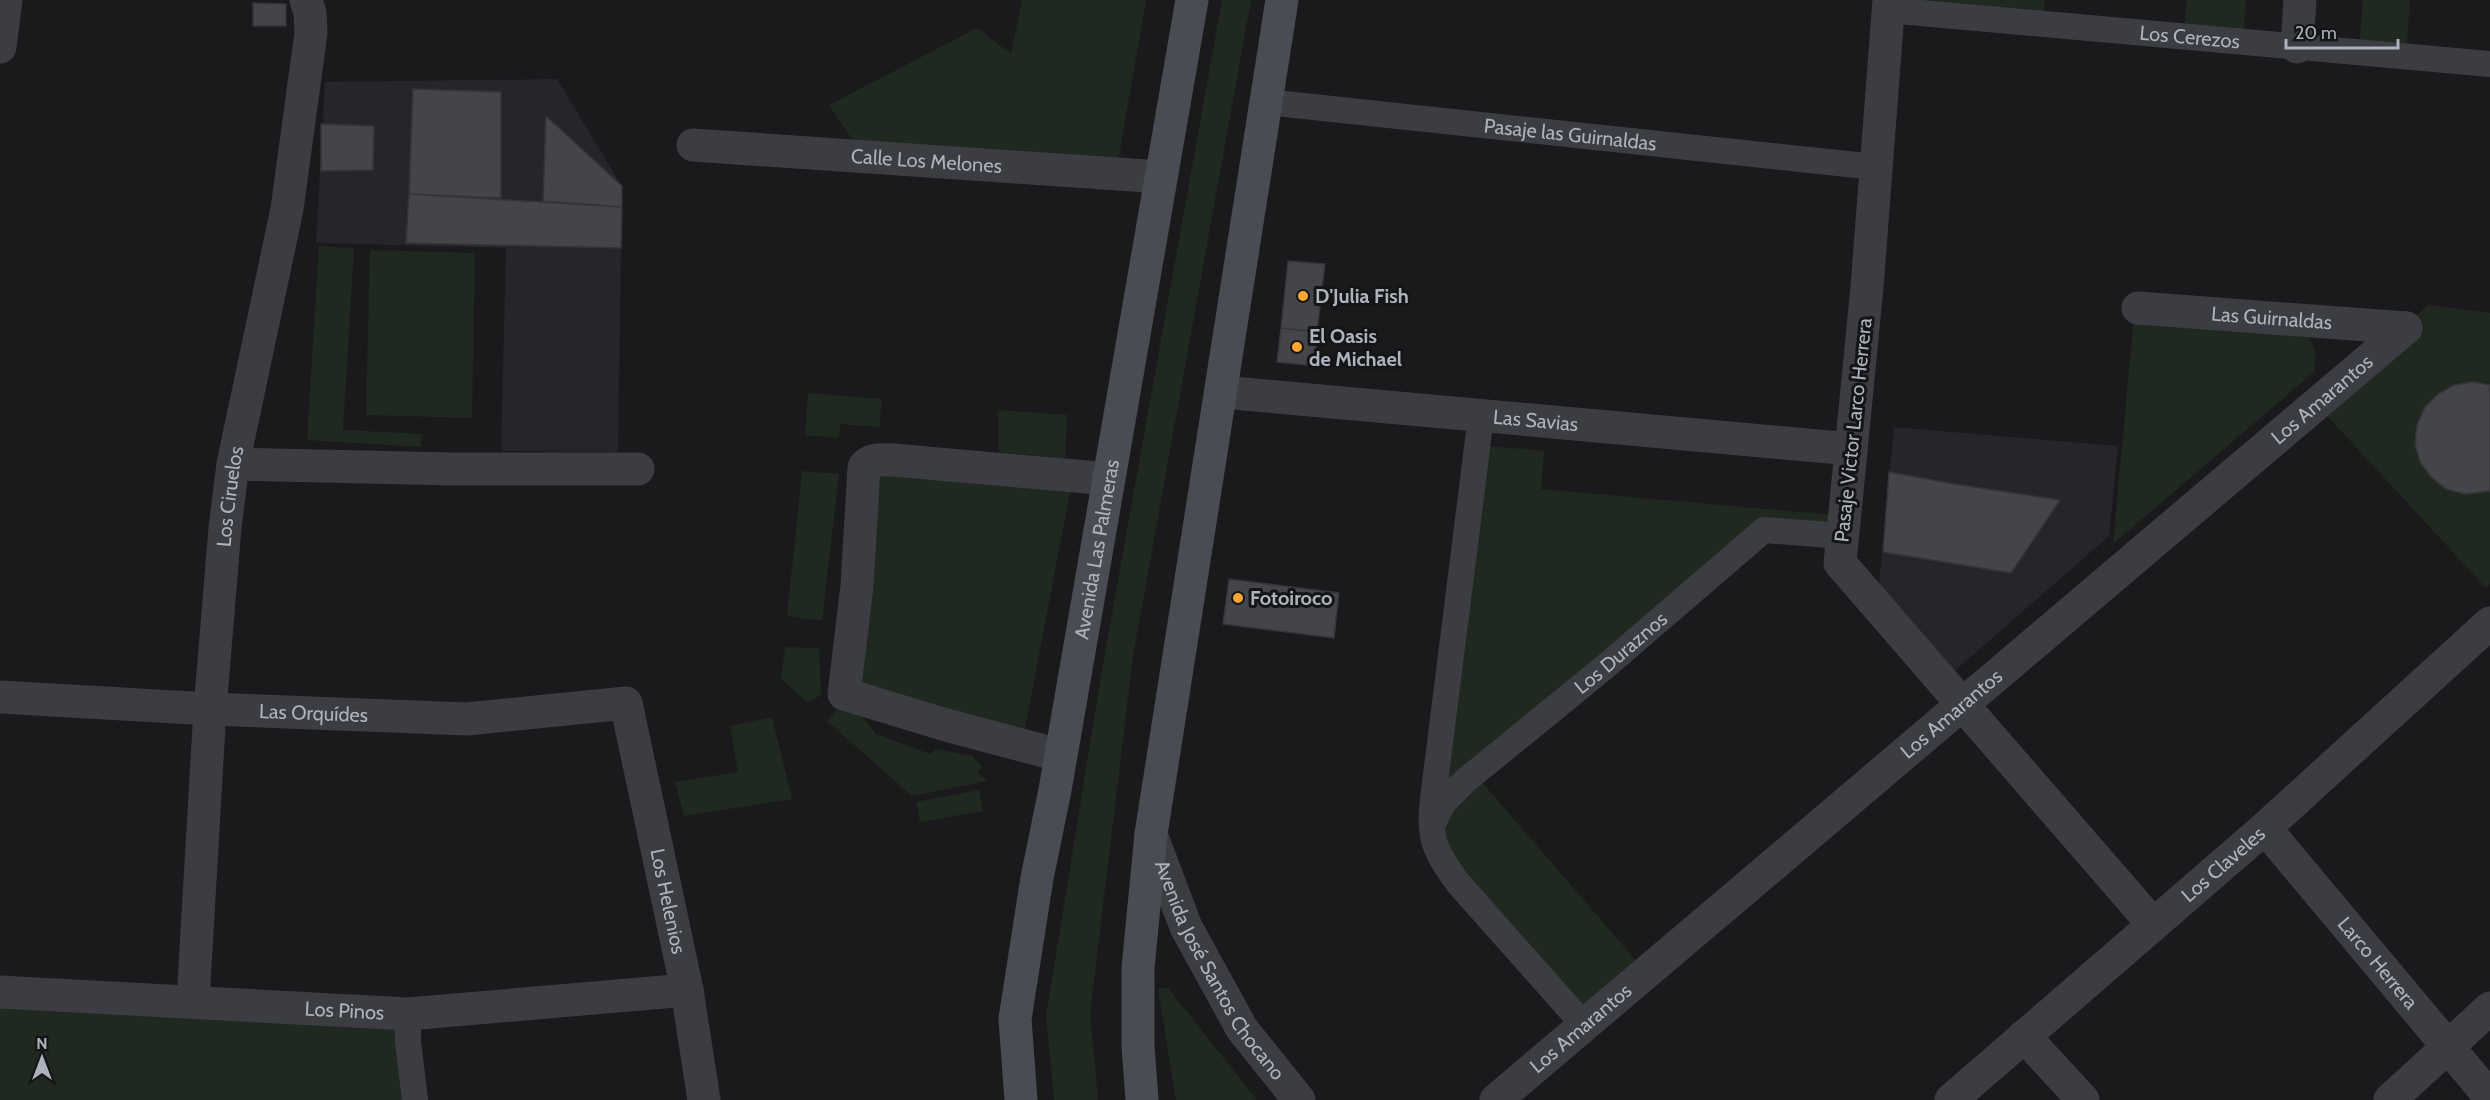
<svg xmlns="http://www.w3.org/2000/svg" width="2490" height="1100" font-family="Cabin,sans-serif">
  <style>
    .built { fill: #26262a }
    .green { fill: #1f2920 }
    .building { fill: #44454a; stroke: #343439; stroke-width: 1.5 }
    .lines { fill: none; stroke-linecap: round; stroke-linejoin: round }
    .pedestrian { stroke: #3b3d42; stroke-width: 26 }
    .minor { stroke: #3b3d42; stroke-width: 33 }
    .tertiary { stroke: #3b3d42; stroke-width: 33 }
    .secondary { stroke: #494c53; stroke-width: 33 }
    .poi-dot { fill: #ffa630; stroke: #151518; stroke-width: 2 }
    .labels { text-anchor: middle; stroke-width: 6; stroke-linejoin: round; paint-order: stroke }
    .street-label { font-size: 20px; fill: #acb3bd; stroke: #151518 }
    .poi-label { font-size: 20px; font-weight: bold; fill: #acb3bd; stroke: #151518; text-anchor: start }
  </style>
  <rect width="100%" height="100%" fill="#1a1a1d"/>
  <!-- built -->
  <path class="built" d="M557 79 622 186 618 452 501 451 506 248 316 243 325 82Z
    M1894 427 2118 446 2109 536 1951 674 1879 585Z"/>
  <!-- green -->
  <path class="green" d="M1022 0H1146L1118 162 856 145 829 105 977 28 1011 54Z
    M1222 0H1251L1133 656 1090 1014 1098 1100H1054L1046 1016 1104 658Z
    M1889 0H2045L2043 25Z
    M2187 0H2246L2243 43 2183 38Z
    M2363 0H2410L2406 57 2359 52Z
    M319 246 354 248 343 430 422 434 421 447 307 440Z
    M370 250 475 253 472 418 366 415Z
    M2428 305 2490 313V584L2486 588 2319 407Z
    M2134 315 2301 330C2317 346 2316 351 2314 372L2113 544Z
    M808 393 882 399 879 427 840 424 839 438 805 435Z
    M998 410 1067 415 1065 459 999 452Z
    M1478 445 1544 451 1541 489 1844 516 1842 536 1764 530 1474 773 1646 972 1584 1025 1458 883 1431 810Z
    M864 467 1073 476 1022 745 844 694Z
    M802 471 839 474 822 621 787 616Z
    M785 647 819 648 821 695 808 703 781 679Z
    M839 707 863 717 876 734 930 754 936 749 972 756 982 767 977 772 987 781 912 796 827 721Z
    M772 717 792 799 684 816 675 782 738 772 730 726Z
    M979 790 983 811 920 822 916 802Z
    M1168 988 1257 1100H1176L1158 989Z
    M0 1002 400 1024 409 1100H0Z"/>
  <!-- building -->
  <path class="building" d="M253 3 286 4V26H253Z
    M413 89 501 92V198L409 194Z
    M546 116 622 186V207L543 201Z
    M321 124 374 126 373 170 321 171Z
    M409 194 622 207 621 248 406 243Z
    M1288 261 1325 264 1317 332 1281 328Z
    M1281 328 1317 332 1315 366 1277 362Z
    M2473 382 2490 385V491L2465 494 2446 489 2431 477 2420 462 2415 444 2417 425 2425 407 2438 394 2454 385Z
    M1889 472 1954 484 2060 500 2011 573 1883 552Z
    M1229 579 1339 593 1334 638 1223 624Z"/>
  <g class="lines">
    <!-- pedestrian -->
    <g class="pedestrian">
      <path id="s1" d="M1888 10 2490 64"/>
      <path id="s2" d="M1266 102 1875 167"/>
      <path d="M1481 416 1433 799C1428 839 1435 851 1458 883L1584 1025"/>
      <path id="s3" d="M1433 824 1443 803 1465 781 1606 666 1764 530 1842 536"/>
      <path d="M408 1014V1041L415 1100"/>
    </g>
    <!-- minor -->
    <g class="minor">
      <path d="M1889 0 1867 287 1840 563 2152 923"/>
      <path d="M0 47 6 0"/>
      <path d="M2297 47 2300 0"/>
      <path id="s4" d="M693 145 1161 177"/>
      <path id="s5" d="M2138 308 2406 328"/>
      <path id="s6" d="M1222 392 1851 449"/>
      <path d="M233 464 453 469H638"/>
      <path id="s7" d="M0 697 210 709 467 719 626 703 687 990 704 1100"/>
      <path d="M1059 755 946 725 844 694 857 586 864 467C871 458 882 460 893 460L1109 479"/>
      <path id="s8" d="M2265 828 2490 1097"/>
      <path id="s9" d="M0 992 408 1014 687 990"/>
      <path id="s10" d="M193 1001 210 709 225 528 233 464 287 209 311 33 310 13 306 0"/>
      <path d="M2024 1036 2083 1100"/>
      <path id="s11" d="M1496 1100 2406 328"/>
      <path id="s12" d="M1951 1100 2265 828 2490 623"/>
      <path d="M2390 1100 2490 1008"/>
    </g>
    <!-- tertiary -->
    <path class="tertiary" id="s13" d="M1151 834 1186 927 1242 1029 1299 1100"/>
    <!-- secondary -->
    <g class="secondary">
      <path id="s14" d="M1021 1100 1015 1019 1037 878 1055 790 1192 0"/>
      <path d="M1142 1100 1138 1046V968L1151 834 1282 0"/>
    </g>
  </g>
  <!-- markers -->
  <g class="poi-dot">
    <circle cx="1303" cy="296" r="6"/>
    <circle cx="1297" cy="347" r="6"/>
    <circle cx="1238" cy="598" r="6"/>
  </g>
  <g class="labels">
    <!-- street labels -->
    <g class="street-label">
      <text dy="7" stroke="none"><textPath href="#s1" startOffset="303">Los Cerezos</textPath></text>
      <text dy="7" stroke="none"><textPath href="#s2" startOffset="306">Pasaje las Guirnaldas</textPath></text>
      <text dy="7" stroke="none"><textPath href="#s4" startOffset="234">Calle Los Melones</textPath></text>
      <text dy="7" stroke="none"><textPath href="#s5" startOffset="134">Las Guirnaldas</textPath></text>
      <text dy="7" stroke="none"><textPath href="#s11" startOffset="1083">Los Amarantos</textPath></text>
      <text dy="7" stroke="none"><textPath href="#s6" startOffset="315">Las Savias</textPath></text>
      <text transform="translate(1853 430) rotate(-84)" y="7">Pasaje Victor Larco Herrera</text>
      <text dy="7" stroke="none"><textPath href="#s10" startOffset="506">Los Ciruelos</textPath></text>
      <text dy="7" stroke="none"><textPath href="#s14" startOffset="558">Avenida Las Palmeras</textPath></text>
      <text dy="7" stroke="none"><textPath href="#s3" startOffset="256">Los Duraznos</textPath></text>
      <text dy="7" stroke="none"><textPath href="#s7" startOffset="314">Las Orquídes</textPath></text>
      <text dy="7" stroke="none"><textPath href="#s11" startOffset="597">Los Amarantos</textPath></text>
      <text dy="7" stroke="none"><textPath href="#s12" startOffset="360">Los Claveles</textPath></text>
      <text dy="7" stroke="none"><textPath href="#s7" startOffset="830">Los Helenios</textPath></text>
      <text dy="7" stroke="none"><textPath href="#s8" startOffset="176">Larco Herrera</textPath></text>
      <text dy="7" stroke="none"><textPath href="#s13" startOffset="153">Avenida José Santos Chocano</textPath></text>
      <text dy="7" stroke="none"><textPath href="#s9" startOffset="345">Los Pinos</textPath></text>
      <text dy="7" stroke="none"><textPath href="#s11" startOffset="111">Los Amarantos</textPath></text>
    </g>
    <!-- poi labels -->
    <g class="poi-label">
      <text x="1315" y="303">D'Julia Fish</text>
      <text x="1309" y="343">El Oasis<tspan x="1309" dy="23">de Michael</tspan></text>
      <text x="1250" y="605">Fotoiroco</text>
    </g>
  </g>
  <!-- north arrow -->
  <g transform="translate(42 1058)" stroke="#151518" stroke-width="4.5" paint-order="stroke">
  <path d="M0-4.5L10 22L0 15L-10 22Z" fill="#acb3bd"/>
  <text y="-9" font-size="16" font-weight="bold" text-anchor="middle" fill="#acb3bd">N</text>
  </g>
  <!-- scale -->
  <path d="M2286 39v9h112v-9" fill="none" stroke="#acb3bd" stroke-width="3"/>
  <text x="2295" y="39" font-size="18" fill="#acb3bd" stroke="#151518" stroke-width="4.5" paint-order="stroke">20 m</text>
</svg>
